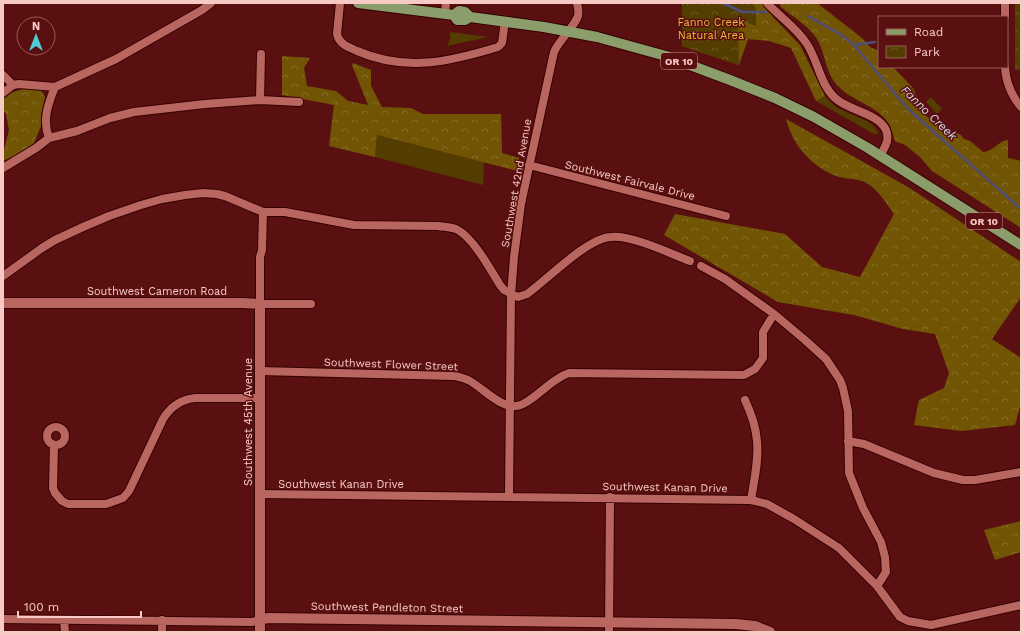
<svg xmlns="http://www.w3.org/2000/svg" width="1024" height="635" font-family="'Work Sans',sans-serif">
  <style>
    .grass { fill: #533d01 }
    .forest { fill: url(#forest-crowns) }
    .park { fill: url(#park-crowns) }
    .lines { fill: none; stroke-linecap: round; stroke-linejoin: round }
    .stream { stroke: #4f4d79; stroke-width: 2.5 }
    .street-casing { stroke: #360002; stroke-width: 10 }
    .secondary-casing { stroke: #360002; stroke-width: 12 }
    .primary-casing { stroke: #360002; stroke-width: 12 }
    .street { stroke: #b8665f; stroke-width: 8 }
    .secondary { stroke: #b8665f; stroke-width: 10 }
    .primary { stroke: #8a9d6a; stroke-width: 10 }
    .labels { text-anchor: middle; stroke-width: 3; stroke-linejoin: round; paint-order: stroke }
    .shield { fill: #5a1011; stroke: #c9928f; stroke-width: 1 }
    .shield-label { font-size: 10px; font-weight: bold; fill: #f8cac5 }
    .park-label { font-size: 11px; fill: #ecb93b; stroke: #5a1011 }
    .street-label { font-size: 11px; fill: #f8cac5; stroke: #5a1011 }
    .water-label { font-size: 12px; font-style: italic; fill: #d0daee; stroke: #5a1011 }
  </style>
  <defs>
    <pattern id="forest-crowns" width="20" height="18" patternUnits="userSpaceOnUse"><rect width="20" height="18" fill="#715504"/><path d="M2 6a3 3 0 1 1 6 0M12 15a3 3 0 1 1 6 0" fill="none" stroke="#866c27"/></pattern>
    <pattern id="park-crowns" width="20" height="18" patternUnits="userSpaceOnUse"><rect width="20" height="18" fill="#533d01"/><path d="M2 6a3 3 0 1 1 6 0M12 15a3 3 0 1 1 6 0" fill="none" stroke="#6c5825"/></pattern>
  </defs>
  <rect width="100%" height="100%" fill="#5a1011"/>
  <!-- grass -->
  <path class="grass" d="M450 32 488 37 447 46 450 39Z
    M825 96C830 102 835 107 842 110 854 117 875 120 878 134H874L816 101Z
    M931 97 942 109 937 114 926 102Z
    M377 135 484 162 483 185 375 157Z"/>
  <!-- forest -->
  <path class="forest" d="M682 3H762L774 18 800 45 825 96 816 101 791 48 769 41 748 39 739 65 682 46Z
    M779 3H817L862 38 870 47 879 51V67H893L913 88 923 113 945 132 957 133 961 135 964 139 970 141 983 152C993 152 998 141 1008 140V158L1021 161V228L932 171 920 157 905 145 895 141C893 136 892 129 889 124 877 105 853 102 838 86 825 73 826 54 817 39 809 26 793 17 781 7Z
    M282 56 310 58 304 68 307 86 336 91 348 101 368 105 352 65 353 63 371 70V86L382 107 411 108 423 114H501L502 153 519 158 518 171 377 135 375 157 329 146 334 105 282 95Z
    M27 88 41 90 45 97 41 116V126L34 143 25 151 3 161V154L9 130 6 114 3 110V95Z
    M786 119 908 187 1021 262V297L992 339 1021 358V403L1015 425 961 431 914 425 919 400 944 388 949 373 935 334 903 329 854 315 778 302 664 235 675 214 785 234 822 267 860 277 894 214C886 203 879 191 868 184 860 179 852 179 844 178 816 172 793 147 786 119Z
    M1021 521V552L995 560 984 530Z"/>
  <!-- park -->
  <path class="park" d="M682 3H752L756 9V26L738 20 739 65 682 46Z
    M1015 3H1021V70H1015Z"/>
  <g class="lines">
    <!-- stream -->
    <path class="stream" d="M723 3 742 12H767
      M808 16 840 34 854 45 907 108 1021 209
      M854 45 875 42"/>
    <defs>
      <path id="street" d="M340 3 337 34C339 44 348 47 357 51 406 72 449 62 498 47L502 43 505 21
        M767 3C780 17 797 28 807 44 818 61 820 84 835 98 849 111 878 113 886 130 890 140 885 147 880 156
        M1005 3V17
        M445 13 446 3
        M1005 67C1006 83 1011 95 1021 107
        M3 75 13 85
        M3 93 13 85 19 84 55 87 116 59 202 10 211 3
        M260 100 261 54
        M49 138C42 120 48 104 55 87
        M529 165 726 216
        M3 168 36 148 49 138 77 131 110 118 134 112 205 104 260 100 299 102
        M263 212 262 250 260 257V304H311
        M701 266 725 279 774 314 805 340 826 359 840 380 843 388 848 411 849 473 863 508 881 542 885 557 886 572 877 586
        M3 276 42 248 55 240 83 227 109 216 141 205 162 199 185 195 203 193 217 194 225 196 263 212H285L354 225 438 226C444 227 450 227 456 229 473 237 490 269 500 285L504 290 518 297 527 294C547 280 587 238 611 237 632 235 669 253 690 261
        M260 371 453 376C458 376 463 378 468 380 483 387 504 414 523 404 539 396 551 379 569 373L744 375 755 369 763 358V332L774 314
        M745 400C751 413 756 427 757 441 759 460 754 481 751 500
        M47 436a9 9 0 1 1 18 0a9 9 0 1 1-18 0Z
        M848 441 864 444 934 473 963 480H975L1021 472
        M54 445 53 488 55 493 62 501 68 504H106L123 498 129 491 163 419C171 406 181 399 196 398H260
        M260 494 751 500 767 504 794 519 839 548 877 586 900 617 908 621 931 625 1021 605
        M509 496 511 295 514 257 521 204 554 52C559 40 575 26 578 16 579 12 578 7 577 3
        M3 619 252 622 260 620
        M64 620 65 632
        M162 620V632
        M609 632 610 497"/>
      <path id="secondary" d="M3 303H243L260 304V632
        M260 620 268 618 736 624 755 626 770 632"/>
      <path id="primary" d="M358 3 454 15 459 11 465 12 470 17 544 27 597 37 666 56 730 80 775 98 814 117 868 148 1021 245
        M454 15 457 20H465L470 17"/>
    </defs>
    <!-- street casing -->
    <use href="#street" class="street-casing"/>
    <!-- secondary casing -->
    <use href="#secondary" class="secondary-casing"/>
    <!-- primary casing -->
    <use href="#primary" class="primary-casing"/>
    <!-- street -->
    <use href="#street" class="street"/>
    <!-- secondary -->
    <use href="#secondary" class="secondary"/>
    <!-- primary -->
    <use href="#primary" class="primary"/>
  </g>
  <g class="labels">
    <!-- shield labels -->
    <g class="shield">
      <rect x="661" y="53" width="36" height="16" rx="3"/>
      <rect x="966" y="213" width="36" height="16" rx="3"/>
    </g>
    <g class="shield-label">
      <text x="679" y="65">OR 10</text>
      <text x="984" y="225">OR 10</text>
    </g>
    <!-- park labels -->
    <g class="park-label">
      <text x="711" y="26">Fanno Creek<tspan x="711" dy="13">Natural Area</tspan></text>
    </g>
    <!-- street labels -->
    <g class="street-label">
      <text transform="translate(630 180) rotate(14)" y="4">Southwest Fairvale Drive</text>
      <text transform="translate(516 183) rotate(-80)" y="4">Southwest 42nd Avenue</text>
      <text x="157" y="295">Southwest Cameron Road</text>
      <text transform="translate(391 364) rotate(2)" y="4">Southwest Flower Street</text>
      <text transform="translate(248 422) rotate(-90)" y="4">Southwest 45th Avenue</text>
      <text x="341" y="488">Southwest Kanan Drive</text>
      <text transform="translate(665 487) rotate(1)" y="4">Southwest Kanan Drive</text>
      <text transform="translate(387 607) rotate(1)" y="4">Southwest Pendleton Street</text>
    </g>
    <!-- water labels -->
    <g class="water-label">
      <text transform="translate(929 113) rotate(44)" y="4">Fanno Creek</text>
    </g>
  </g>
  <!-- border -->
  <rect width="1024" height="635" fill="none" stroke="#f8cac5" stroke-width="8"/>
  <!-- legend -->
  <rect x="878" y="16" width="130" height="52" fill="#5a1011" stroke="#995a59"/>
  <rect x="886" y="29" width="20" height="6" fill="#8a9d6a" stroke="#995a59"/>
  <text x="914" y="36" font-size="12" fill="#f8cac5">Road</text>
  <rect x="886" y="46" width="20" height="12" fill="url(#park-crowns)" stroke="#995a59"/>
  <text x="914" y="56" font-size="12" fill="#f8cac5">Park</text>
  <!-- north arrow -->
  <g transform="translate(36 36)"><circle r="19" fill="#5a1011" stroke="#995a59"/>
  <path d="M0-3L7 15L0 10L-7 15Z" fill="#52cbd9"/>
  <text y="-6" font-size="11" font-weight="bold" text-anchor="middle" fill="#f8cac5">N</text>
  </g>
  <!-- scale -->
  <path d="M18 611v6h123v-6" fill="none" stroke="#f8cac5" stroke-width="2"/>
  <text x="24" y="611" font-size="12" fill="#f8cac5" stroke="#5a1011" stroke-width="3" paint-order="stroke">100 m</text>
</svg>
